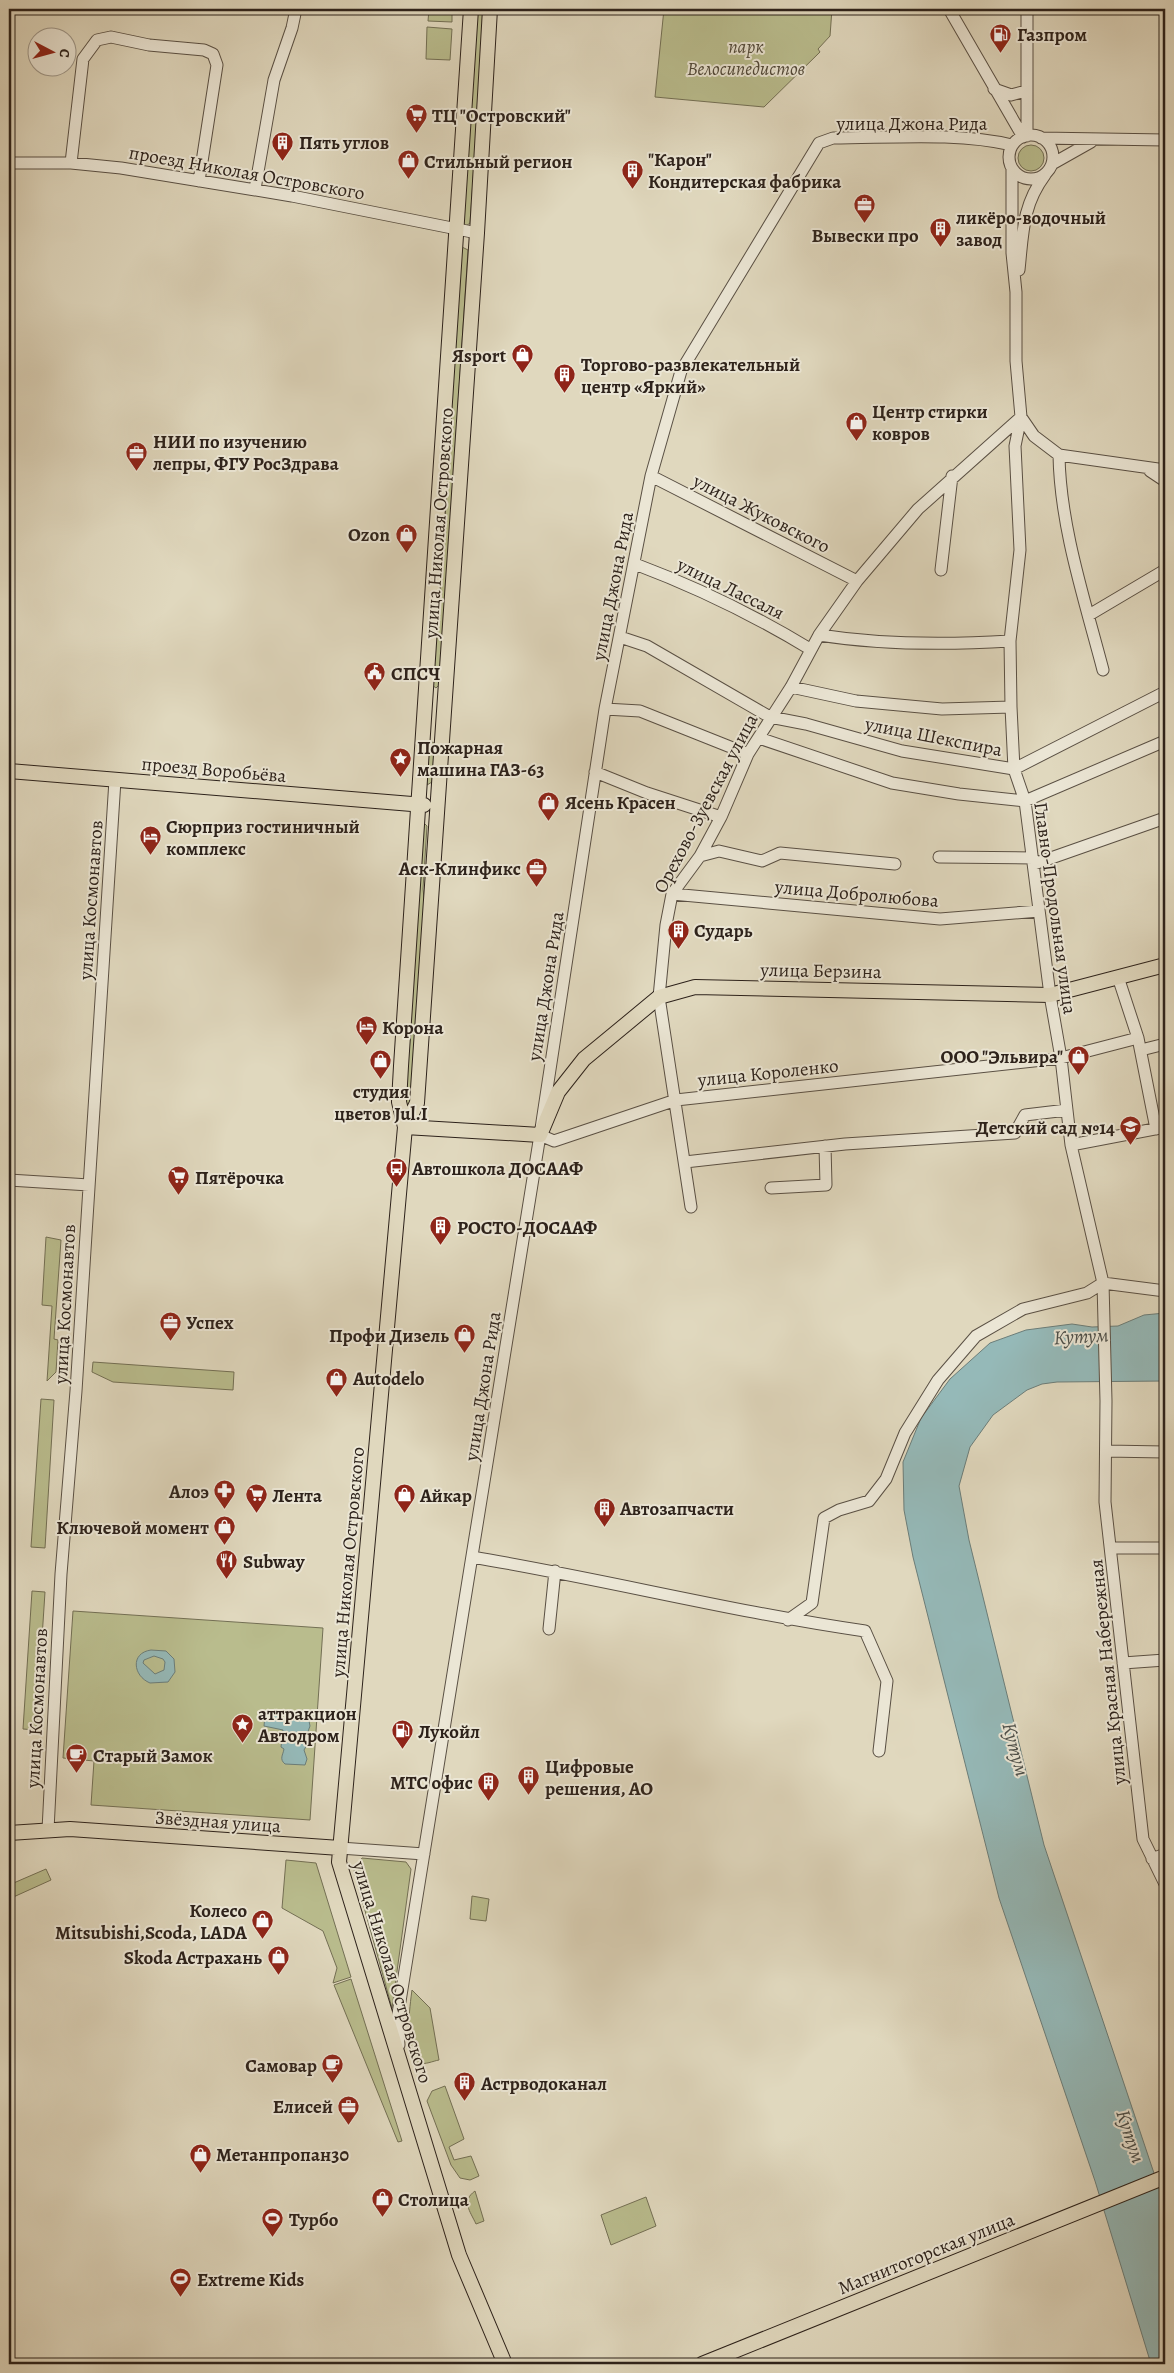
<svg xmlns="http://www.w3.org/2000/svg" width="1174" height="2373" font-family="Alegreya,serif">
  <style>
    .green { fill: #b9bc8d; stroke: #736f54 }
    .water { fill: #95b9b8; stroke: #6b7d79; fill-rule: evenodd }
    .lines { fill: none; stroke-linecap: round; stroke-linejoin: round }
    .minor-casing { stroke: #5a5044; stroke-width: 13 }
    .major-casing { stroke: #2d221b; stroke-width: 16 }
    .minor { stroke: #ebe6d5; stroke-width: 11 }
    .major { stroke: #e0d8be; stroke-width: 14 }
    .labels { text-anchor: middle; stroke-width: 4; stroke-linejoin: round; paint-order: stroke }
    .poi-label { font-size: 19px; font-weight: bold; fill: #2d221b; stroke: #ebe6d5; text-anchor: start }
    .park-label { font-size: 19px; font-style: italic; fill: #504838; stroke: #ebe6d5 }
    .street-label { font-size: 19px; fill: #2d221b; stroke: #ebe6d5 }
    .water-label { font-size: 20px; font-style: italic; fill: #4c4f4a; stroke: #ebe6d5 }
  </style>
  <rect width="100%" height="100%" fill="#e0d8be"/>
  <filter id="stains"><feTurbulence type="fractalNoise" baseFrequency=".004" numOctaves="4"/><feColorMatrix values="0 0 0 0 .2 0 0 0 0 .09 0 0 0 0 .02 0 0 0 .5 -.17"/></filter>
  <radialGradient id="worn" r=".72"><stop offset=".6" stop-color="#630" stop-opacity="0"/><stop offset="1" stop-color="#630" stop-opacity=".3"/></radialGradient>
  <!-- green -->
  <path class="green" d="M429 9H452V22L428 21Z
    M476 9H485L470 223 466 226 462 225Z
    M664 9H832L830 36 818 49 820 52 764 107 655 97Z
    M427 27 452 29 450 60 426 59Z
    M1018 158a13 13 0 1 1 26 0a13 13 0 1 1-26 0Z
    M462 247 468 250 440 684 436 688 432 685Z
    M430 741 436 744 432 782 427 785V742Z
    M424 823 427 826 423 889 426 916 412 1106 406 1108 403 1102Z
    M46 1237 61 1240 54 1339 58 1340 56 1372 47 1381 52 1306 42 1305Z
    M93 1362 234 1372 233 1390 113 1382 92 1372Z
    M41 1399 54 1400 45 1548 31 1547Z
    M32 1591 45 1592 36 1730 23 1729Z
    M73 1611 323 1628 310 1820 91 1805 94 1761 63 1758Z
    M362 1858 406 1862 411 1869 392 2008 354 1871Z
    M286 1860 316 1863 351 1977 333 1983 337 1968 323 1931 282 1908Z
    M46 1869 51 1880 9 1899V1885Z
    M472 1896 489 1899 486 1921 470 1919Z
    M351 1979 402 2141 398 2142 334 1985Z
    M412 1990 430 2008 439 2060C433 2061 425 2065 419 2063 403 2057 410 2004 412 1990Z
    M445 2086 464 2139 449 2147 454 2160 471 2156 479 2176 470 2180 460 2178 451 2165 427 2101 432 2091Z
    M475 2191 484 2221 476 2224C470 2211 461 2201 475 2191Z
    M646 2197 656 2226 611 2245 601 2215Z"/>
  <!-- water -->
  <path class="water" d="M1165 1313V1381L1057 1382 1042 1384 1027 1390 993 1415 970 1447 959 1486 969 1540 1044 1845 1165 2206V2364H1151L1095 2181 999 1898 913 1557 904 1510 903 1462 921 1418 950 1379 990 1343 1026 1330 1072 1324 1092 1327 1118 1326 1144 1315Z
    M151 1650 166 1651 174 1659 175 1672 168 1682 150 1683C133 1676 130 1653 151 1650ZM154 1656 163 1659 165 1662 164 1670 155 1674 143 1663 144 1660Z
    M265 1715H280L284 1719 288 1716 297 1721 305 1718 309 1721 310 1726 306 1737 308 1743 304 1750 307 1759 305 1765 285 1764C279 1759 283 1755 284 1749L281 1747 283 1730 264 1726Z"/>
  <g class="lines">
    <defs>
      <path id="minor" d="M949 9 1023 137
        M994 89 1011 95 1026 91
        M1009 157a22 22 0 1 1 44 0a22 22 0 1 1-44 0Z
        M1027 136V9
        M1041 138 1165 140
        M9 163H71L121 168 292 196 477 233
        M71 163 83 59 97 40 111 37 149 45 204 50 213 54 217 65 199 181
        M1052 164 1091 142
        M1012 170V253L1016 292V361L1021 417 1015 446 1020 550 1010 641 1011 707 1014 769 1025 801 1050 995 1061 1058 1071 1145 1103 1283 1106 1401 1105 1502 1143 1839 1165 1884
        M255 189 274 80 292 28 296 9
        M1019 270C1023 233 1022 206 1045 175
        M1021 417 1034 436 1059 455 1165 470
        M1059 455C1060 526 1085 601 1103 670
        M1150 471 1165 481
        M651 476 857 581
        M635 564C696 587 754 615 810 649
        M941 570 952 476
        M1089 615 1165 570
        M819 635C883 645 946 645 1010 641
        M620 637 647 646 770 717 806 724 902 751 1014 769 1165 692
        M791 687 856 701 942 709 1011 707
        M605 709 640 711 748 754
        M759 738 892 783 959 794 1025 801 1165 741
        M595 772 647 793 721 817
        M700 856 719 851 762 861 780 853 895 864
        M939 857 1033 858
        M1034 864 1165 818
        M672 894 940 919 1039 911
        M1118 977 1138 1038 1156 1129
        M1141 1050 1165 1044
        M540 1135 554 1141 676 1100 1061 1058 1138 1038
        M1071 1145 1165 1127
        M685 1162 845 1144 1015 1133 1025 1115 1067 1110
        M9 1180 89 1185
        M771 1188 826 1185 825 1146
        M691 1207 659 997 666 925 672 894 700 856 721 817 748 754 791 687 819 635 857 581 918 509 1021 417
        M1103 1283 1165 1291
        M1106 1451 1165 1452
        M1111 1548H1165
        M472 1557C604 1579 733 1612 865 1631L887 1681 879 1751
        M788 1620 812 1603 824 1518 839 1510 869 1501 886 1479 905 1433 938 1380 976 1336 1023 1309 1087 1293 1103 1283
        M549 1629 555 1571
        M1123 1663 1165 1660
        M48 1830 61 1574 76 1391 115 780
        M340 1848 424 1854
        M1152 1859 1165 1854
        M399 2045 397 2020 540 1135 605 709 651 476 681 371 819 143 833 138C890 138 957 132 1012 145"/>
      <path id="major" d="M471 9C450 362 422 714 401 1066L399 1102 405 1127 339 1862 459 2255 505 2364
        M9 771 424 805
        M405 1127 417 1103 477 233 490 9
        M405 1127 540 1135 558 1092 584 1059 659 997 695 987 1050 995 1165 965
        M9 1833 70 1829 340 1848
        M702 2364 1165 2177"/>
    </defs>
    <!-- minor casing -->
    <use href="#minor" class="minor-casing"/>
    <!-- major casing -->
    <use href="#major" class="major-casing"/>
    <!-- minor -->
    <use href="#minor" class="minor"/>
    <!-- major -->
    <use href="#major" class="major"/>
  </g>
  <!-- icons -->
  <defs>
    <symbol id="fuel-pin" viewBox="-11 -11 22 30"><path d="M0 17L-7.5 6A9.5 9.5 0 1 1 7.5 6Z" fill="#8f2418" stroke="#ebe6d5"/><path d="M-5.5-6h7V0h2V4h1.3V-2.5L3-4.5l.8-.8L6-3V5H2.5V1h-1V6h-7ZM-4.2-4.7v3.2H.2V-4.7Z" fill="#fff"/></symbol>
    <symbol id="supermarket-pin" viewBox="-11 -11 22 30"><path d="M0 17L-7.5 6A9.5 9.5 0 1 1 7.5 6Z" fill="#8f2418" stroke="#ebe6d5"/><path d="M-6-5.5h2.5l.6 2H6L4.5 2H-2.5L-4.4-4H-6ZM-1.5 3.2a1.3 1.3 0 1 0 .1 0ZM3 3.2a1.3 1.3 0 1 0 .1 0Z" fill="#fff"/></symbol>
    <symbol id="building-pin" viewBox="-11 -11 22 30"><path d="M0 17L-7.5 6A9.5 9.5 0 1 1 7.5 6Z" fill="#8f2418" stroke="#ebe6d5"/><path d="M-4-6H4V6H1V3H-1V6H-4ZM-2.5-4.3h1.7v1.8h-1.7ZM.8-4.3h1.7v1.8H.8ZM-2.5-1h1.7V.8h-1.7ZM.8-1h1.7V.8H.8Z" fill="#fff"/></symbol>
    <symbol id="shop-pin" viewBox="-11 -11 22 30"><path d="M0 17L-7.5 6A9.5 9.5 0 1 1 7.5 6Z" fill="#8f2418" stroke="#ebe6d5"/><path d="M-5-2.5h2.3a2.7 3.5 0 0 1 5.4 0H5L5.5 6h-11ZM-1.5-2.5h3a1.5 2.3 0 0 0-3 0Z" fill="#fff"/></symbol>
    <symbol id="office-pin" viewBox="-11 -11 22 30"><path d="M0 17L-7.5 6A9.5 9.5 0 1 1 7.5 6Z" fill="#8f2418" stroke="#ebe6d5"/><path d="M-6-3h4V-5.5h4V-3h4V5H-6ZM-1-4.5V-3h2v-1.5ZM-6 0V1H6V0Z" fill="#fff"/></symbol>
    <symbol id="civic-pin" viewBox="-11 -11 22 30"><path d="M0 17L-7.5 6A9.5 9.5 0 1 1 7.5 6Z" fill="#8f2418" stroke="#ebe6d5"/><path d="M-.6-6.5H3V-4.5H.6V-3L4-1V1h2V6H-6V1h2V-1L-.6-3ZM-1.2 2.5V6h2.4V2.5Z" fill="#fff"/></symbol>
    <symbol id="sight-pin" viewBox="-11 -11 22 30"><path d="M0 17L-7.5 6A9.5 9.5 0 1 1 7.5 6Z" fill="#8f2418" stroke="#ebe6d5"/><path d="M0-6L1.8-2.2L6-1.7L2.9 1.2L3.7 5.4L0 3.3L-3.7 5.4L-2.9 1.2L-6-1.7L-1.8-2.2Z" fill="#fff"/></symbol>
    <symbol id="hotel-pin" viewBox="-11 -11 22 30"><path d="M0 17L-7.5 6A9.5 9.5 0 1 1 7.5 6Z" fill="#8f2418" stroke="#ebe6d5"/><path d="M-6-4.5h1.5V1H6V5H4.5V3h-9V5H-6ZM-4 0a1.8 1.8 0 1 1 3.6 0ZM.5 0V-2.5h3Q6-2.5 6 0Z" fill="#fff"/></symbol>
    <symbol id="school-pin" viewBox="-11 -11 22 30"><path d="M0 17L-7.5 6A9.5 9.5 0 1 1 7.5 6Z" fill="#8f2418" stroke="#ebe6d5"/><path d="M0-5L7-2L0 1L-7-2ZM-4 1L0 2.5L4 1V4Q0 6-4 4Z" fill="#fff"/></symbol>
    <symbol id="bus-pin" viewBox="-11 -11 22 30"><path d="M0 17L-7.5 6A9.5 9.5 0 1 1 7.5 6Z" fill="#8f2418" stroke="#ebe6d5"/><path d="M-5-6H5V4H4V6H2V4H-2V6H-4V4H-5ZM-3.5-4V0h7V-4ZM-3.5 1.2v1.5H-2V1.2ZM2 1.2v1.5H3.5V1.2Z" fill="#fff"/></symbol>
    <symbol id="pharmacy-pin" viewBox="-11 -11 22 30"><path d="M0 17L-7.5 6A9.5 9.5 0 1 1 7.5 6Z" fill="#8f2418" stroke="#ebe6d5"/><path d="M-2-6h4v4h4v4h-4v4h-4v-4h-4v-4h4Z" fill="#fff"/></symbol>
    <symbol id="restaurant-pin" viewBox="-11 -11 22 30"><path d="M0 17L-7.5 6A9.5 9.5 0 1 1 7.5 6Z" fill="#8f2418" stroke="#ebe6d5"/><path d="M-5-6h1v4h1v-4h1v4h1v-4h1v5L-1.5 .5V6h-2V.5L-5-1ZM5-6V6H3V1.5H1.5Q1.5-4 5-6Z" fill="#fff"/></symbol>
    <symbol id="cafe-pin" viewBox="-11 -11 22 30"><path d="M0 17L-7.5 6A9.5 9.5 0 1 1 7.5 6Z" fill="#8f2418" stroke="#ebe6d5"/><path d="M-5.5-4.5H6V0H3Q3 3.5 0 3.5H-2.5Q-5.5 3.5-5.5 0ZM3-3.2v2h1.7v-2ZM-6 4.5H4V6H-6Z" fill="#fff"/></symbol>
    <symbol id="stadium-pin" viewBox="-11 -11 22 30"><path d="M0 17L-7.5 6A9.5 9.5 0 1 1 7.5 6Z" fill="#8f2418" stroke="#ebe6d5"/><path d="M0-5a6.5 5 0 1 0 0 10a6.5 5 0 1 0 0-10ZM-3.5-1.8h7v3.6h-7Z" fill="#fff"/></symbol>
  </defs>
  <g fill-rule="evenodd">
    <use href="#fuel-pin" x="988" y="22" width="25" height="34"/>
    <use href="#supermarket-pin" x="404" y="102" width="25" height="34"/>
    <use href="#building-pin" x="270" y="130" width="25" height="34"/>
    <use href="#shop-pin" x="396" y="148" width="25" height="34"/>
    <use href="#building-pin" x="620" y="158" width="25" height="34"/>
    <use href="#office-pin" x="852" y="192" width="25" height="34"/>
    <use href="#building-pin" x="928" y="216" width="25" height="34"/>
    <use href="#shop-pin" x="510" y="342" width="25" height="34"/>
    <use href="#building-pin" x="552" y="362" width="25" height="34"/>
    <use href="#shop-pin" x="844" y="410" width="25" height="34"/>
    <use href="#office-pin" x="124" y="440" width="25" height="34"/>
    <use href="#shop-pin" x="394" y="522" width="25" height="34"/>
    <use href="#civic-pin" x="362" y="660" width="25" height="34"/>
    <use href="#sight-pin" x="388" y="746" width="25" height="34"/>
    <use href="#shop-pin" x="536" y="790" width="25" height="34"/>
    <use href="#hotel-pin" x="138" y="824" width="25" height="34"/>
    <use href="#office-pin" x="524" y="856" width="25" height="34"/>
    <use href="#building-pin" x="666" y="918" width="25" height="34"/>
    <use href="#hotel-pin" x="354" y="1014" width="25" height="34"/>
    <use href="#shop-pin" x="1066" y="1044" width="25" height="34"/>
    <use href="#shop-pin" x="368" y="1048" width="25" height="34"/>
    <use href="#school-pin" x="1118" y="1114" width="25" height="34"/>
    <use href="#bus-pin" x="384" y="1156" width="25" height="34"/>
    <use href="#supermarket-pin" x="166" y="1164" width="25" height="34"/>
    <use href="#building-pin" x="428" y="1214" width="25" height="34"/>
    <use href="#office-pin" x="158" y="1310" width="25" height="34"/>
    <use href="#shop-pin" x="452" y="1322" width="25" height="34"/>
    <use href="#shop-pin" x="324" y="1366" width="25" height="34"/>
    <use href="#pharmacy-pin" x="212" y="1478" width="25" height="34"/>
    <use href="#supermarket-pin" x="244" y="1482" width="25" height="34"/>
    <use href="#shop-pin" x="392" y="1482" width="25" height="34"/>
    <use href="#building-pin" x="592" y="1496" width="25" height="34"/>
    <use href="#shop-pin" x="212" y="1514" width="25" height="34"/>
    <use href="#restaurant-pin" x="214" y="1548" width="25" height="34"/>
    <use href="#sight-pin" x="230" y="1712" width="25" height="34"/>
    <use href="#fuel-pin" x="390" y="1718" width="25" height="34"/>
    <use href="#cafe-pin" x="64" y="1742" width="25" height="34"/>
    <use href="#building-pin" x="516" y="1764" width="25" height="34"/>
    <use href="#building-pin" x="476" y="1770" width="25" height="34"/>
    <use href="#shop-pin" x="250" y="1908" width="25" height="34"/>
    <use href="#shop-pin" x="266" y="1944" width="25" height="34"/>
    <use href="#cafe-pin" x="320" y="2052" width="25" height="34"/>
    <use href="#building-pin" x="452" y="2070" width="25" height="34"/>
    <use href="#office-pin" x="336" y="2094" width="25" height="34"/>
    <use href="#shop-pin" x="188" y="2142" width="25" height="34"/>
    <use href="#shop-pin" x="370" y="2186" width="25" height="34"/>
    <use href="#stadium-pin" x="260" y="2206" width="25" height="34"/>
    <use href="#stadium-pin" x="168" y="2266" width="25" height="34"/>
  </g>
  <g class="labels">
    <!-- poi labels -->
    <g class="poi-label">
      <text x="1017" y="41">Газпром</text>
      <text x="432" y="122">ТЦ "Островский"</text>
      <text x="299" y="149">Пять углов</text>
      <text x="648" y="166">"Карон"<tspan x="648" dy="22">Кондитерская фабрика</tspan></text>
      <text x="424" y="168">Стильный регион</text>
      <text x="956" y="224">ликёро-водочный<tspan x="956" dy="22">завод</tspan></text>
      <text x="865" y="242" text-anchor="middle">Вывески про</text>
      <text x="506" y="362" text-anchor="end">Яsport</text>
      <text x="581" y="371">Торгово-развлекательный<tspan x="581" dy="22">центр «Яркий»</tspan></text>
      <text x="872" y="418">Центр стирки<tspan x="872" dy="22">ковров</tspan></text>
      <text x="153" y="448">НИИ по изучению<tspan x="153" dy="22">лепры, ФГУ РосЗдрава</tspan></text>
      <text x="390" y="541" text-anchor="end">Ozon</text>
      <text x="391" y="680">СПСЧ</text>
      <text x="417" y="754">Пожарная<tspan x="417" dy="22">машина ГАЗ-63</tspan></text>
      <text x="565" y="809">Ясень Красен</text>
      <text x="166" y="833">Сюрприз гостиничный<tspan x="166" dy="22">комплекс</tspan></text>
      <text x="521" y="875" text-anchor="end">Аск-Клинфикс</text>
      <text x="694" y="937">Сударь</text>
      <text x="382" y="1034">Корона</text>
      <text x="1063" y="1063" text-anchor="end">ООО "Эльвира"</text>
      <text x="381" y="1098" text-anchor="middle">студия<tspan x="381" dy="22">цветов Jul.I</tspan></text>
      <text x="1115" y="1134" text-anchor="end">Детский сад №14</text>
      <text x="412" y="1175">Автошкола ДОСААФ</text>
      <text x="195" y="1184">Пятёрочка</text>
      <text x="457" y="1234">РОСТО-ДОСААФ</text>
      <text x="186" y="1329">Успех</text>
      <text x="449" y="1342" text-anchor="end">Профи Дизель</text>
      <text x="353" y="1385">Autodelo</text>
      <text x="209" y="1498" text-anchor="end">Алоэ</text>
      <text x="272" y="1502">Лента</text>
      <text x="420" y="1502">Айкар</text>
      <text x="620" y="1515">Автозапчасти</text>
      <text x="209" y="1534" text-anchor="end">Ключевой момент</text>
      <text x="243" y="1568">Subway</text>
      <text x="258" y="1720">аттракцион<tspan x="258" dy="22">Автодром</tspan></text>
      <text x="418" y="1738">Лукойл</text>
      <text x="93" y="1762">Старый Замок</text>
      <text x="545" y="1773">Цифровые<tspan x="545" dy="22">решения, АО</tspan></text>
      <text x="473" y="1789" text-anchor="end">МТС офис</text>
      <text x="247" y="1917" text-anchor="end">Колесо<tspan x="247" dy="22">Mitsubishi,Scoda, LADA</tspan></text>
      <text x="262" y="1964" text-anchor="end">Skoda Астрахань</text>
      <text x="317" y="2072" text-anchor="end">Самовар</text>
      <text x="481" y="2090">Астрводоканал</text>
      <text x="333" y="2113" text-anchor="end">Елисей</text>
      <text x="216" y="2161">Метанпропан30</text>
      <text x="398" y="2206">Столица</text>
      <text x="289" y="2226">Турбо</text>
      <text x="197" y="2286">Extreme Kids</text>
    </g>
    <!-- park labels -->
    <g class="park-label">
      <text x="746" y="53">парк<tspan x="746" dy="22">Велосипедистов</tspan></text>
    </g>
    <!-- street labels -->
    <g class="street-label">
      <text x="912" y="130">улица Джона Рида</text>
      <text transform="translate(247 172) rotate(10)" y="7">проезд Николая Островского</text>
      <text transform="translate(762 513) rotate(27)" y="7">улица Жуковского</text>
      <text transform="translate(438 523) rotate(-86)" y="7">улица Николая Островского</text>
      <text transform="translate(612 586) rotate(-79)" y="7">улица Джона Рида</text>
      <text transform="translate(731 588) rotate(26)" y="7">улица Лассаля</text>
      <text transform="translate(934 736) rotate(11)" y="7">улица Шекспира</text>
      <text transform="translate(214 769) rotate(5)" y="7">проезд Воробьёва</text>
      <text transform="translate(705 803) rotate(-62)" y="7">Орехово-Зуевская улица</text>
      <text transform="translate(857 893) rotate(5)" y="7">улица Добролюбова</text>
      <text transform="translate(90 900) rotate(-86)" y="7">улица Космонавтов</text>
      <text transform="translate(1056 908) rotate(82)" y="7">Главно-Продольная улица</text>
      <text transform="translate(821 970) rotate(1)" y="7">улица Берзина</text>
      <text transform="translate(545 986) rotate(-81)" y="7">улица Джона Рида</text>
      <text transform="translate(768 1072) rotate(-6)" y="7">улица Короленко</text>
      <text transform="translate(64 1304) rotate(-87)" y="7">улица Космонавтов</text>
      <text transform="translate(482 1386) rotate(-81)" y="7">улица Джона Рида</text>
      <text transform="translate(347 1562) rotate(-85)" y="7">улица Николая Островского</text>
      <text transform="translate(1107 1672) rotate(-96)" y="7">улица Красная Набережная</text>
      <text transform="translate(36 1708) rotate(-87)" y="7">улица Космонавтов</text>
      <text transform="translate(218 1821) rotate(4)" y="7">Звёздная улица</text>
      <text transform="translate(393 1972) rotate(73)" y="7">улица Николая Островского</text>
      <text transform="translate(926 2253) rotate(-22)" y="7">Магнитогорская улица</text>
    </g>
    <!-- water labels -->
    <g class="water-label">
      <text transform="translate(1081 1336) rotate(-3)" y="7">Кутум</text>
      <text transform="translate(1016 1749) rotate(75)" y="7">Кутум</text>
      <text transform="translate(1131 2136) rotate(72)" y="7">Кутум</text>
    </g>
  </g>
  <!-- margin -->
  <rect width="1174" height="2373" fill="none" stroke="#e0d8be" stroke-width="30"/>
  <rect x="10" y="10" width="1154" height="2353" fill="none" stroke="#2d221b" stroke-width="2.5"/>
  <rect x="15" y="15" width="1144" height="2343" fill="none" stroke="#2d221b"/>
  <!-- north arrow -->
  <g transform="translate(52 52) rotate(96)"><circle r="24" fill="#ebe6d5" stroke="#9f988b"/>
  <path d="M0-4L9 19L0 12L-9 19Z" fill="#8f2418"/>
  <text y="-8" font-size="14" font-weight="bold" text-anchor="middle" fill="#2d221b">С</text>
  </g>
  <rect width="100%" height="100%" filter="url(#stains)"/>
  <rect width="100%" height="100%" fill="url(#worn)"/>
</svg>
